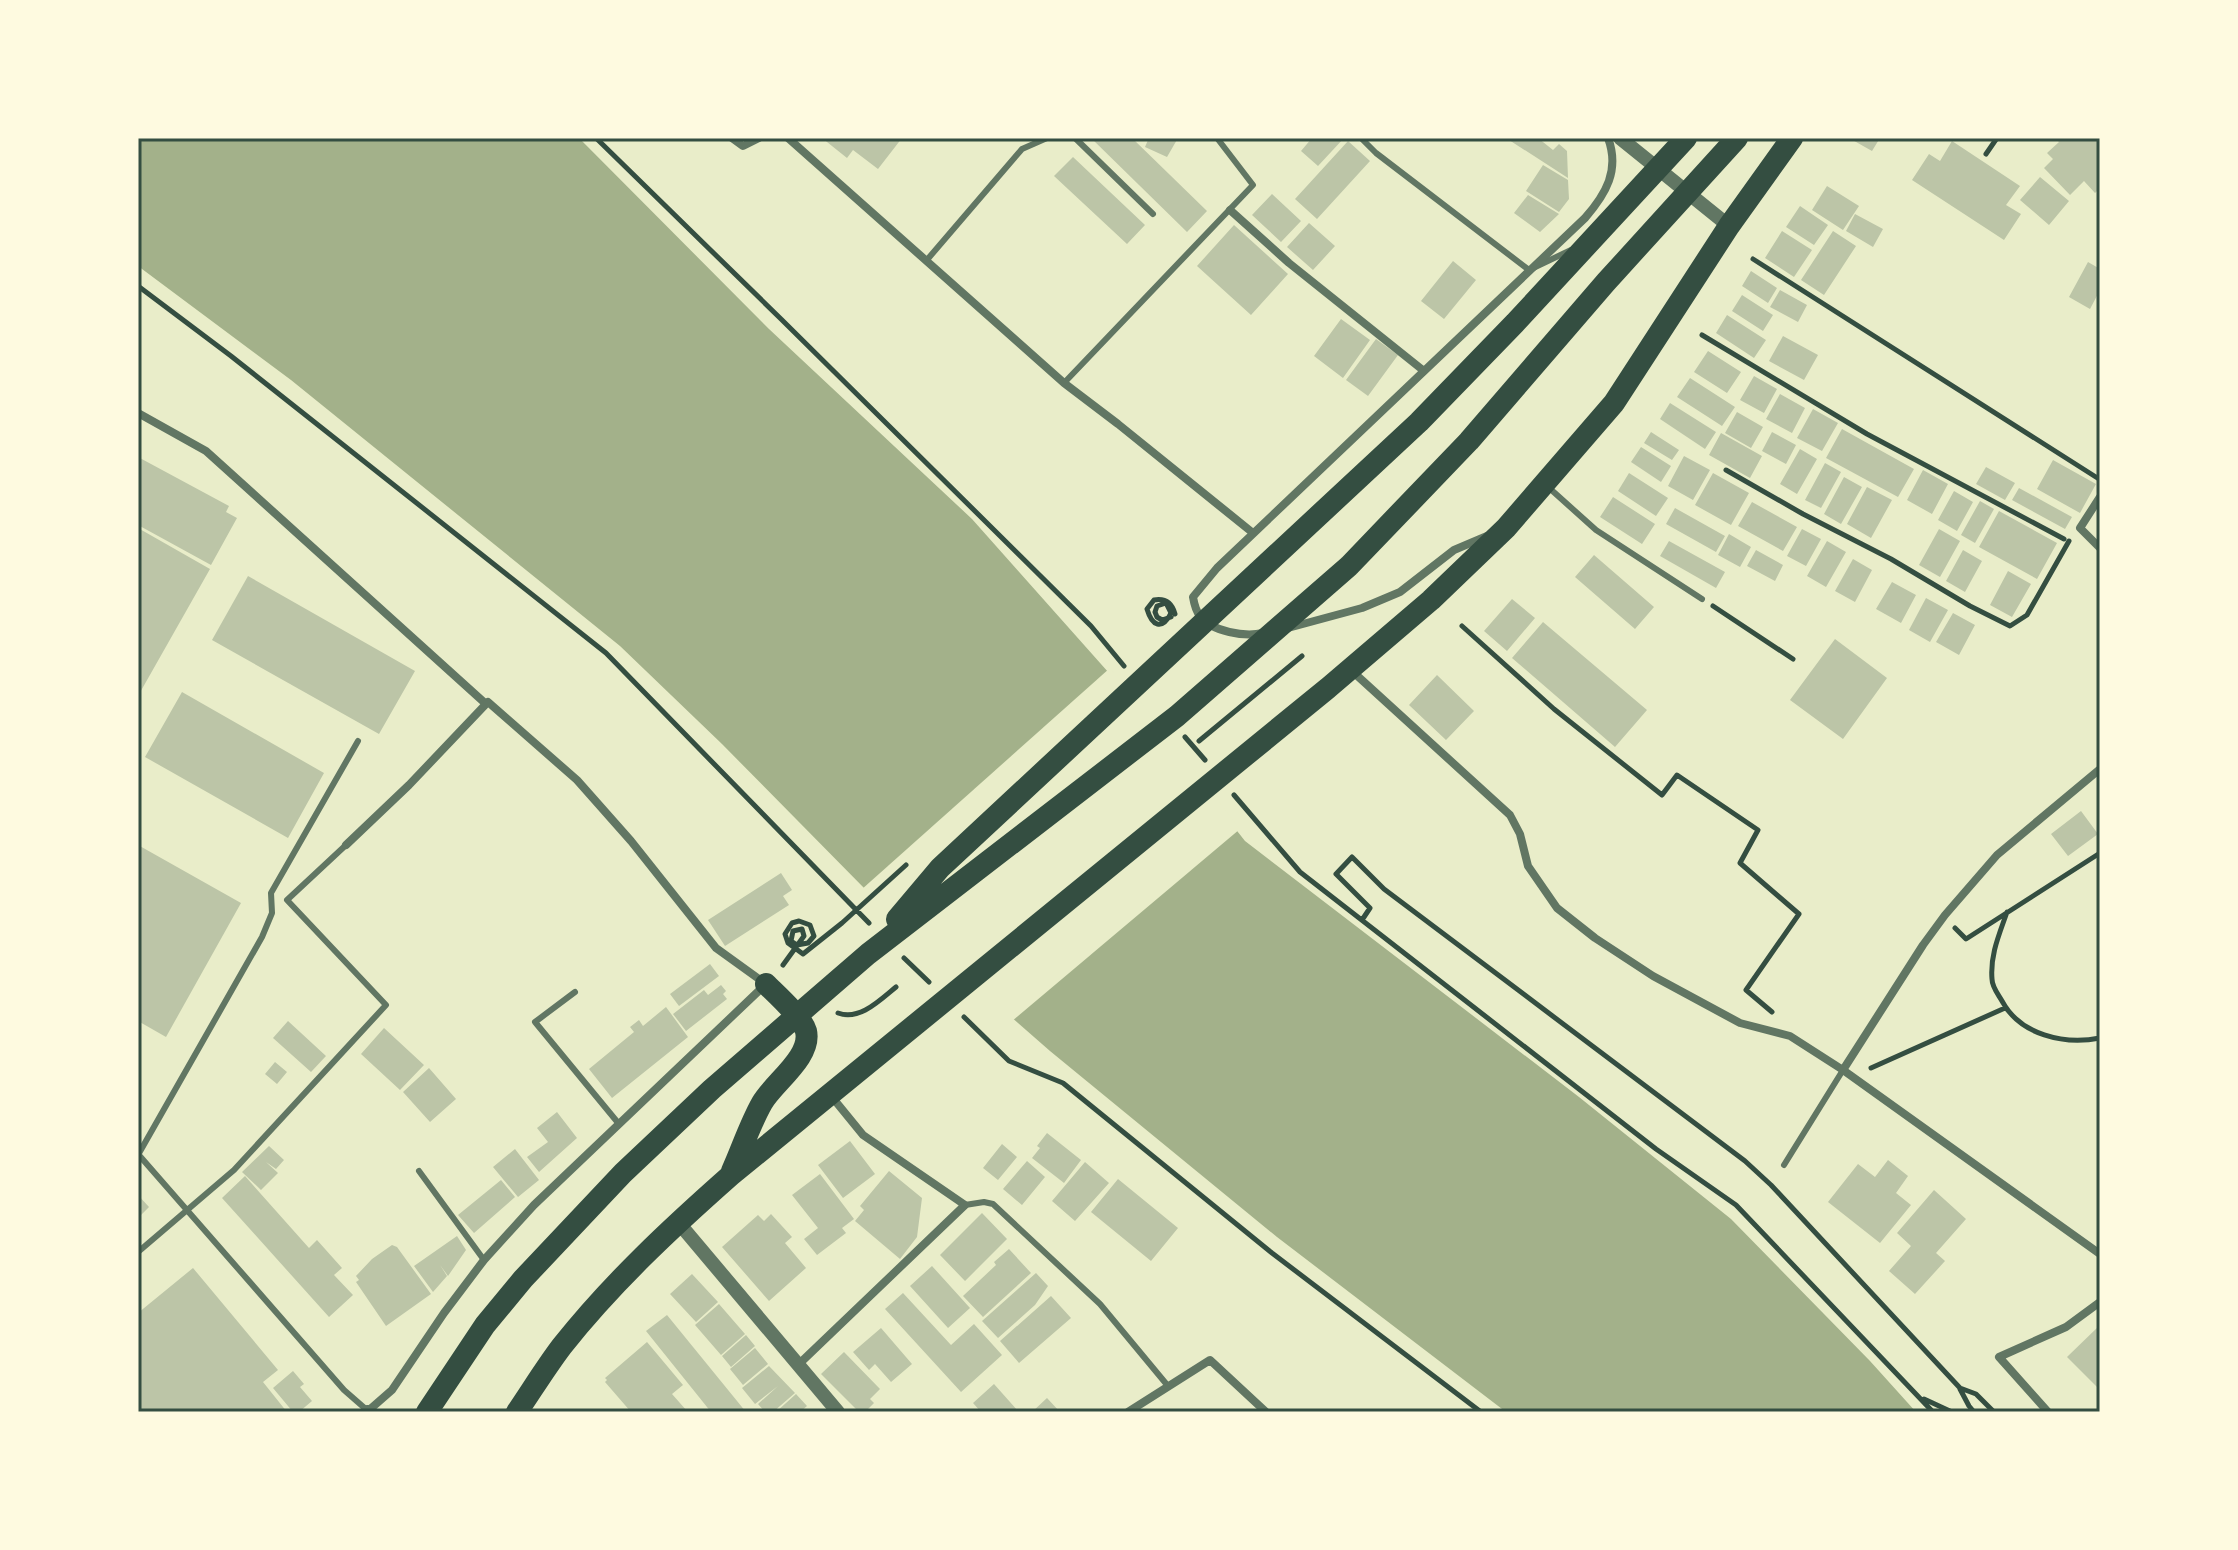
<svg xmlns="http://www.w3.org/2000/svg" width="2238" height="1550" font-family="'Sofia Sans Condensed',sans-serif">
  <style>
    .water { fill: #a3b18a }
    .pier { fill: #e9edc9 }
    .building { fill: #bcc5a7 }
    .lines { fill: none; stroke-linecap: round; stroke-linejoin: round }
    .path { stroke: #344e41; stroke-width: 5 }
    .service { stroke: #617663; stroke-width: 6 }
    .minor { stroke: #617663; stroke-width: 8 }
    .tertiary { stroke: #617663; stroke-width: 14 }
    .trunk { stroke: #344e41; stroke-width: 22 }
    .neatline { fill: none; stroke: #344e41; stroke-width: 3 }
  </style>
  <rect width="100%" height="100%" fill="#e9edc9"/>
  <!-- water -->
  <path class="water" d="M138 138H579L769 329 972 519 1141 709 1245 841 1579 1097 1731 1219 1870 1361 1916 1412H1506L1277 1237 1050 1051 865 889 722 744 620 646 291 380 138 266Z"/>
  <!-- pier -->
  <path class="pier" d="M1110 668 1144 706 1240 829 1011 1022 861 890Z"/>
  <!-- building -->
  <path class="building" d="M822 138H902L878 169 853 150 847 158Z
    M1091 138H1132L1207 211 1187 232Z
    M1144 138H1178L1167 157 1145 147 1148 140Z
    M1312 138H1344L1318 166 1301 151Z
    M1506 138H1538L1553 150 1559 144 1567 151 1568 178Z
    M1849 138H1880L1872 151Z
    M2055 138H2100V188L2095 193 2084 181 2070 195 2044 168 2053 159 2047 153 2059 142Z
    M1348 141 1370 161 1317 219 1295 199Z
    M1952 141 2020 186 2006 205 2021 214 2004 240 1912 180 1929 154 1940 161Z
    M1073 157 1145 225 1127 244 1054 176Z
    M1543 165 1568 180 1569 199 1559 212 1526 191Z
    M2040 177 2069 201 2049 225 2020 200Z
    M1827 186 1859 206 1843 230 1812 210Z
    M1272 194 1301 221 1281 242 1252 215Z
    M1528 195 1559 214 1540 232 1514 213Z
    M1800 206 1828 225 1814 245 1786 227Z
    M1855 214 1883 229 1873 247 1846 231Z
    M1309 223 1335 246 1313 270 1287 247Z
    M1234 225 1288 274 1251 315 1197 266Z
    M1782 231 1812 250 1794 277 1765 258Z
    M1833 231 1856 246 1824 295 1801 280Z
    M1453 261 1476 280 1444 319 1421 301Z
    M2088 262 2100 269V290L2090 309 2069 297Z
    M1751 271 1777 288 1768 303 1742 286Z
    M1780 290 1807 305 1798 322 1770 307Z
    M1742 295 1773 315 1763 331 1732 311Z
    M1727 315 1766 340 1754 358 1716 333Z
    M1341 319 1370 340 1343 378 1314 356Z
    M1783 336 1818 355 1804 380 1769 361Z
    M1376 339 1398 355 1368 396 1346 380Z
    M1708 351 1741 372 1727 393 1694 372Z
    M1754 376 1777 389 1764 413 1740 400Z
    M1690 378 1735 407 1722 426 1677 397Z
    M1780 394 1805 408 1792 433 1766 419Z
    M1670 403 1716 432 1705 449 1660 419Z
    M1813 409 1838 423 1822 451 1797 438Z
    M1737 412 1763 427 1751 448 1725 433Z
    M1842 429 1914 469 1898 497 1826 458Z
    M1651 432 1679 450 1672 460 1644 443Z
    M1772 432 1796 445 1786 464 1762 451Z
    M1721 433 1762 456 1750 478 1709 455Z
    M1641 447 1671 466 1661 482 1631 462Z
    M1800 449 1817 459 1797 494 1780 484Z
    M1684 456 1710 470 1693 500 1668 486Z
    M138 457 229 506 226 512 237 518 211 565 138 525Z
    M2053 460 2096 484 2080 513 2037 489Z
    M1825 463 1841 472 1821 508 1805 500Z
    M1986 467 2015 483 2005 500 1976 484Z
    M1923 470 1948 484 1932 514 1907 500Z
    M1629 473 1668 498 1656 516 1618 491Z
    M1713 473 1749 493 1731 525 1695 505Z
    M1844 477 1862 487 1841 524 1824 514Z
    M1867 487 1892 500 1871 538 1847 524Z
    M2019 488 2072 517 2065 529 2012 500Z
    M1954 491 1973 502 1957 531 1938 520Z
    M1613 497 1655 524 1642 544 1600 517Z
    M1980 501 1994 509 1975 543 1961 535Z
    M1752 502 1797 527 1783 551 1738 526Z
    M1675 508 1725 536 1716 552 1666 524Z
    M1999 511 2057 543 2037 579 1979 547Z
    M138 528 210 569 138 696Z
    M1802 529 1821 539 1806 566 1787 556Z
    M1939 529 1960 541 1940 577 1919 565Z
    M1729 534 1751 547 1740 567 1718 555Z
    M1669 541 1725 572 1716 588 1660 556Z
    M1827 541 1846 552 1826 587 1807 576Z
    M1756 550 1783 565 1775 581 1747 566Z
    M1963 550 1982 561 1965 592 1946 581Z
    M1594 555 1654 607 1635 629 1575 577Z
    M1853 559 1872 570 1855 602 1835 591Z
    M2008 571 2031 584 2012 617 1990 605Z
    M248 576 415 671 379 734 212 640Z
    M1892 582 1916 595 1901 623 1876 609Z
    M1926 598 1948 610 1930 642 1909 630Z
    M1512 599 1535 618 1507 651 1484 631Z
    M1953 613 1975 625 1959 655 1936 642Z
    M1543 622 1647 710 1615 747 1512 658Z
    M1835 639 1887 678 1843 739 1790 700Z
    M1437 675 1474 711 1446 740 1409 705Z
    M182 692 324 773 288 838 145 757Z
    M2081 811 2098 834 2068 856 2051 834Z
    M138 845 241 903 166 1037 138 1021Z
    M781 873 792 890 783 896 789 905 725 946 708 920Z
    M710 964 719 976 679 1006 670 994Z
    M721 985 726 991 723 994 727 999 686 1031 673 1014 704 990 708 995Z
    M666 1007 688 1037 612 1098 589 1069 634 1032 630 1027 639 1020 643 1026Z
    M288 1021 326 1056 311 1072 273 1038Z
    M384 1028 424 1065 400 1090 361 1054Z
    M275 1062 287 1072 277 1084 265 1074Z
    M429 1068 456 1099 430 1122 403 1092Z
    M557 1112 577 1138 539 1172 527 1157 548 1142 537 1128Z
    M1047 1133 1081 1160 1064 1183 1032 1158 1040 1148 1037 1146Z
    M850 1141 875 1174 843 1198 818 1165Z
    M1002 1144 1017 1157 998 1180 983 1168Z
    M269 1146 284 1160 276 1169 266 1162 278 1173 261 1190 242 1172Z
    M515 1149 539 1180 518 1197 493 1167Z
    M1888 1160 1908 1176 1896 1193 1911 1205 1880 1243 1828 1202 1858 1164 1875 1177Z
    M1027 1161 1045 1177 1022 1205 1003 1189Z
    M1085 1162 1109 1183 1075 1221 1052 1201Z
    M889 1171 922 1198 917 1237 900 1259 855 1221 864 1210 860 1206Z
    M820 1174 854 1219 842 1228 846 1233 817 1255 804 1239 818 1228 792 1195Z
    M245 1176 309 1248 317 1240 342 1268 334 1275 353 1295 329 1317 222 1198Z
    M1118 1179 1178 1228 1151 1261 1091 1212Z
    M501 1180 515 1197 474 1233 458 1215Z
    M1934 1190 1966 1219 1936 1253 1945 1261 1915 1294 1889 1271 1911 1246 1897 1233Z
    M138 1195 149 1207 138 1218Z
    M982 1213 1007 1239 965 1281 940 1255Z
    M771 1214 792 1237 785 1243 806 1268 769 1301 722 1247 758 1215 764 1221Z
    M457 1236 466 1250 448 1276 440 1265 447 1276 433 1292 414 1266Z
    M392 1245 397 1247 431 1294 386 1326 356 1282 359 1280 356 1276 372 1259Z
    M1009 1249 1031 1273 983 1317 963 1296 996 1265 994 1262Z
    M932 1266 970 1308 948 1328 910 1286Z
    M193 1268 278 1370 263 1382 287 1412H138V1313Z
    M1036 1273 1048 1286 1035 1305 998 1338 982 1321Z
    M692 1274 718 1302 696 1322 670 1294Z
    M903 1293 951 1345 974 1324 1002 1355 961 1392 885 1309Z
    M1051 1296 1071 1318 1019 1363 1000 1341Z
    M719 1304 745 1334 721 1355 695 1325Z
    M667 1315 746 1412H711L646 1331Z
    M2100 1325V1390L2067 1357Z
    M881 1328 912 1364 891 1382 875 1364 869 1370 853 1352Z
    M746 1335 755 1346 731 1367 722 1356Z
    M647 1342 683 1385 672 1394 687 1411 685 1412H631L605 1382 607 1380 605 1378Z
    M755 1348 768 1364 743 1385 730 1369Z
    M844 1352 880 1389 870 1399 874 1403 865 1412H859L821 1374Z
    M769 1366 795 1393 773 1412H765L758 1404 778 1386 755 1404 742 1388Z
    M293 1371 304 1384 300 1387 312 1401 299 1412H293L273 1388Z
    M994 1384 1019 1412H981L973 1403Z
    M796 1394 807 1406 800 1412H776Z
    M1047 1398 1060 1412H1032Z"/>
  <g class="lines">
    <!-- path -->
    <path class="path" d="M596 138 781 319 1091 626 1124 666
      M1986 154 1997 138
      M1753 259 2099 479
      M138 286 231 356 606 653 869 923
      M1702 335 1867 434 2064 539
      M1726 470 1803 514 1891 559 1970 606 2010 626 2027 615 2069 541
      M1713 606 1793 659
      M1171 617 1162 620 1157 617 1155 612 1157 606 1166 603 1171 613C1162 631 1152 626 1147 609L1154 600C1166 598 1172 603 1175 614
      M1462 626 1554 709 1662 795 1677 775 1758 830 1740 863 1799 914 1746 990 1772 1012
      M1185 737 1205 760
      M1199 741 1302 656
      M1234 795 1300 872 1656 1149 1736 1205 1933 1412
      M2007 912C1999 935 1990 955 1992 979 1992 987 1998 994 2002 1001 2020 1035 2064 1045 2100 1038
      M1362 920 1370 908 1336 874 1352 857 1384 889 1745 1161 1771 1185 1960 1388 1976 1394 1994 1412
      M1955 928 1966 939 2100 853
      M904 958 929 982
      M783 965 804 936 802 929 793 931 791 941 797 945 808 943 814 936 810 925 799 921 792 923 785 934 788 943 803 954 842 923 906 865
      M838 1013C860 1021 880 1000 896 987
      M964 1017 1009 1061 1063 1083 1272 1253 1481 1412
      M1871 1068 2005 1008
      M1960 1389 1969 1406 1974 1412
      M1924 1399 1952 1412"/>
    <!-- service -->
    <path class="service" d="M1075 138 1153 214
      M1361 138 1376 153 1529 270 1571 250
      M926 261 1022 149 1047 138
      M1064 383 1253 185 1217 138
      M1547 486 1596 530 1702 599
      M575 992 535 1022 619 1124
      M138 1154 344 1390 368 1411
      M138 1155 262 937 272 913 271 893 358 741
      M1784 1165 1843 1070
      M419 1171 484 1260
      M965 1205 984 1202 993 1204 1100 1304 1168 1386
      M138 1252 234 1170 386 1005 287 900 346 845"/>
    <!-- minor -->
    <path class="minor" d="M732 138 743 146 759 138
      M788 138 1064 383 1118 424 1253 533
      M1230 210 1289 263 1424 371
      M138 413 206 451 486 704 488 702 577 780 631 841 716 948 766 984 534 1205 484 1260 444 1313 392 1390 368 1411
      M2100 497 2080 528 2100 548
      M1288 628 1362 608 1400 592 1454 550 1487 536
      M1263 633C1245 637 1212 632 1200 616 1196 611 1194 603 1193 597L1217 568 1585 218C1606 194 1620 170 1608 138
      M1352 671 1510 815 1520 834 1528 866 1557 908 1595 938 1653 976 1740 1023 1790 1036 1843 1070 2100 1254
      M346 845 409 785 486 704
      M1843 1070 1923 945 1945 915 1997 855 2100 769
      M799 1364 965 1205 863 1135 832 1097
      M1128 1412 1210 1360 1266 1412
      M2048 1412 1999 1357 2066 1327 2100 1302"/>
    <!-- tertiary -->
    <path class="tertiary" d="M1620 138 1729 226
      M678 1222 838 1412
      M367 1412H368"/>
    <!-- trunk -->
    <path class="trunk" d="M897 919 940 868 1419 422 1515 323 1686 138
      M732 1171C742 1149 750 1124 762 1103 773 1083 812 1057 806 1031 802 1017 777 995 766 984
      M427 1412 485 1325 523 1279 623 1173 712 1089 868 954 1177 716 1349 566 1469 441 1606 282 1737 138
      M517 1412C532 1390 546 1367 562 1346 612 1283 671 1228 731 1175L1328 688 1431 600 1506 528 1614 403 1729 226 1792 138"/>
  </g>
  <!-- border -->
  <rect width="2238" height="1550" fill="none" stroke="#fefae0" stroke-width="280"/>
  <rect x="140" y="140" width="1958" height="1270" class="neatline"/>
</svg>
